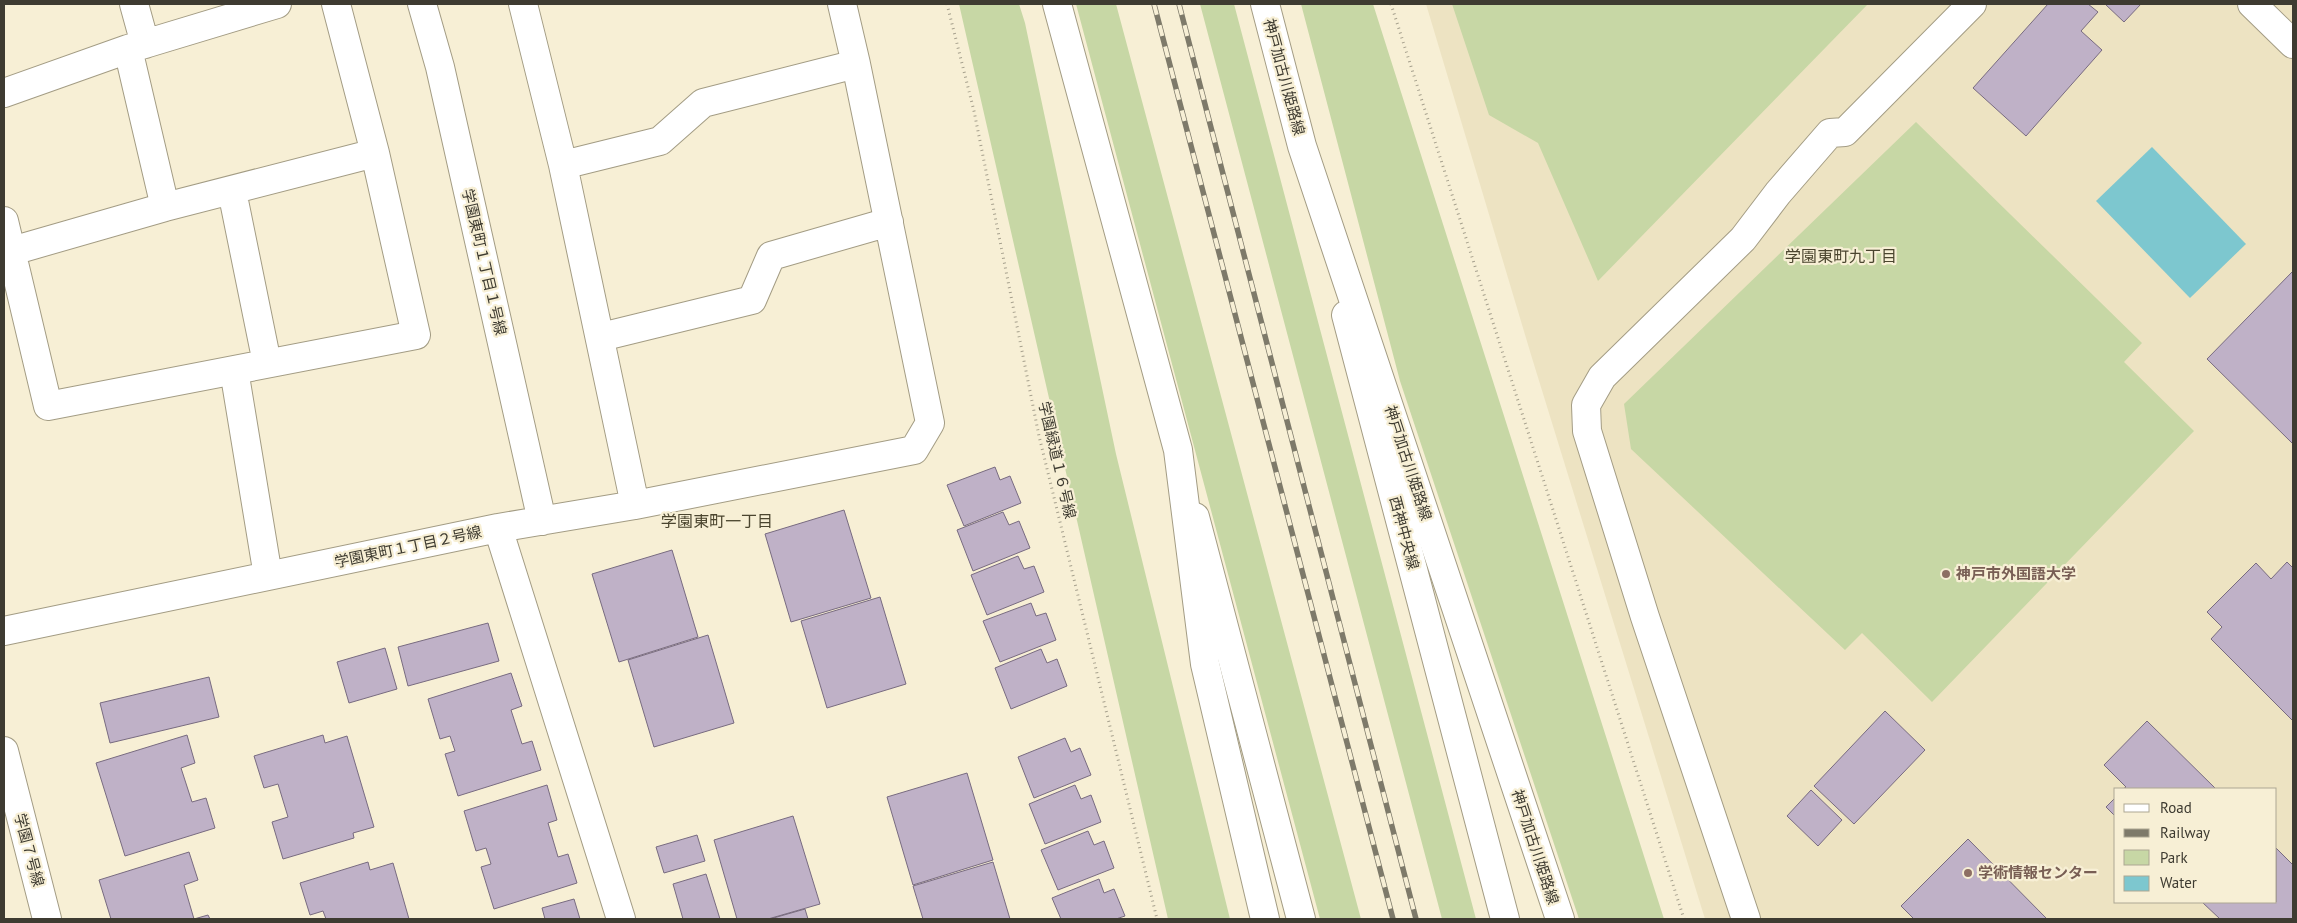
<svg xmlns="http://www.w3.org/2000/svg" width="2297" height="923" font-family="'PT Sans','Noto Sans JP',sans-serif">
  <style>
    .built { fill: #ede3c2; fill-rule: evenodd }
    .green { fill: #c7d7a5 }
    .water { fill: #7dc7cf }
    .building { fill: #bfb1c7; stroke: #786b80 }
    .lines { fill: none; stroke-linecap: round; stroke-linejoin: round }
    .minor-casing { stroke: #a39c84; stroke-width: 30 }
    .major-casing { stroke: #a39c84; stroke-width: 30 }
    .path { stroke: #a6a08d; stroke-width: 3; stroke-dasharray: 1 4; stroke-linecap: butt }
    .minor { stroke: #fff; stroke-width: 28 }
    .major { stroke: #fff; stroke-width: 28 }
    .rail-casing { stroke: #7e7a6a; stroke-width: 5.5 }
    .rail { stroke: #f7efd5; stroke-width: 4; stroke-dasharray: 11; stroke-linecap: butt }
    .education-dot { fill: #8d6e63; stroke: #f7efd5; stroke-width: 2 }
    .labels { text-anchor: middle; stroke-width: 4.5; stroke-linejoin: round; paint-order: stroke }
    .street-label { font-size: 15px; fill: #3e3b31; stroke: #f7efd5 }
    .education-label { font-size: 15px; font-weight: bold; fill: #785e54; stroke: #f7efd5; text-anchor: start }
    .neighbourhood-label { font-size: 16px; fill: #4b452f; stroke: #f7efd5 }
  </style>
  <rect width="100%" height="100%" fill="#f7efd5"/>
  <!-- built -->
  <path class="built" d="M1426 4H2293V919H1705L1532 358ZM2116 789H2276V902H2116Z"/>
  <!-- green -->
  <path class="green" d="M959 4H1019L1025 23 1116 454 1230 919H1168Z
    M1076 4H1116L1361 919H1320Z
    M1200 4H1234L1476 919H1442Z
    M1301 4H1373L1664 919H1579L1400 381Z
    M1452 4H1868L1598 281 1538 143 1489 115Z
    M1916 122 2142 343 2124 362 2194 431 1932 702 1862 633 1845 650 1631 449 1624 404Z"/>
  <!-- water -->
  <path class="water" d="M2152 147 2246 244 2190 298 2096 201Z"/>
  <!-- building -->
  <path class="building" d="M2048 4H2088L2098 12 2081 31 2102 50 2026 136 1973 88Z
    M2105 4H2141L2124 22Z
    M2293 271V444L2207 359Z
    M995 467 1000 480 1010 476 1021 503 964 526 947 485Z
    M844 510 871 598 791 622 765 534Z
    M1003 512 1009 525 1019 521 1030 548 973 571 957 530Z
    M672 550 698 637 619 662 592 574Z
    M1018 556 1024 569 1034 566 1044 592 987 615 971 575Z
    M2287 562 2293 568V721L2211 639 2222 627 2207 612 2256 563 2271 579Z
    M880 597 906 684 827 708 801 621Z
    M1031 603 1036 616 1046 613 1056 640 1000 662 983 621Z
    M488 623 499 661 408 686 398 647Z
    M708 635 734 723 654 747 628 660Z
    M385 648 397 689 349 703 337 662Z
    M1041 649 1047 663 1057 659 1067 686 1011 709 995 668Z
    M511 673 522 706 511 710 522 744 532 741 541 770 458 796 445 754 455 751 450 736 440 739 428 699Z
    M209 677 219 717 110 743 100 703Z
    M1885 711 1925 750 1854 824 1814 786Z
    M2147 721 2216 789H2123L2126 787 2104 765Z
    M187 735 195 763 181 768 192 802 206 798 215 828 125 856 96 763Z
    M323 735 325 743 347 736 374 827 353 833 354 838 283 859 272 822 288 817 278 784 264 788 254 756Z
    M1065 738 1071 752 1080 748 1091 775 1034 798 1018 757Z
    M967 773 993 860 913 885 887 797Z
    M547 785 557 820 548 823 558 857 568 854 577 883 494 909 481 867 491 864 486 848 476 851 464 811Z
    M1075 785 1081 799 1091 795 1101 822 1045 844 1029 804Z
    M1811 790 1842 820 1818 846 1787 816Z
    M2116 797V817L2106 807Z
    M793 816 820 904 768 919H737L714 840Z
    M1088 831 1094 845 1104 841 1114 868 1058 890 1041 850Z
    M697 835 705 861 664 873 656 847Z
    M1968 839 2047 919H1911L1913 918 1901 906Z
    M2276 848 2293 865V919H2220L2202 902H2276Z
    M189 852 198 880 184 885 194 919 208 915 210 919H111L99 880Z
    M368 862 370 870 393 863 409 919H326L323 911 310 915 300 883Z
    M993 862 1010 919H923L913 886Z
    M706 874 720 919H683L673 884Z
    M1099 879 1104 893 1114 889 1125 916 1116 919H1061L1052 898Z
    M574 899 580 919H545L542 908Z
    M805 909 808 919H770Z"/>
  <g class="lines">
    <defs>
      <path id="minor" d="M134 4 145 44
        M422 4 440 67 542 521
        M523 4 563 165 635 505
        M2252 4 2293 44
        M128 49 165 207
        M4 93 128 49 277 4
        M563 165 660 141 703 103 856 64
        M232 191 267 363
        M4 221 48 406 416 335 375 153 336 4
        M12 251 165 207 375 153
        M1346 315 1505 919
        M601 337 752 300 771 256 889 222
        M234 370 268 576
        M1195 517 1301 919
        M498 528 635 505 914 450 930 423 856 64 842 4
        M4 631 498 528 621 919
        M4 751 47 919
        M1746 919 1645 617 1587 431 1586 405 1602 377 1743 239 1778 193 1830 133 1845 132 1972 4"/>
      <path id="major" d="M1057 4 1178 450 1205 664 1265 919
        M1265 4 1302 146 1560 919"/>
    </defs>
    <!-- minor casing -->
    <use href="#minor" class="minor-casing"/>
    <!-- major casing -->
    <use href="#major" class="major-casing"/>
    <!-- path -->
    <path class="path" d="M947 4 974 111 1039 436 1157 919
      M1391 4 1684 919"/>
    <!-- minor -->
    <use href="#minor" class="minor"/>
    <!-- major -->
    <use href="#major" class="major"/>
    <defs>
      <path id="rail" d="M1154 4 1393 919
        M1179 4 1416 919"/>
    </defs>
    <!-- rail casing -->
    <use href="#rail" class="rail-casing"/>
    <!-- rail -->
    <use href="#rail" class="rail"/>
  </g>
  <!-- markers -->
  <g class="education-dot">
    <circle cx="1946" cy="574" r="5"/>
    <circle cx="1968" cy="873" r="5"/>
  </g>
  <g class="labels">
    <!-- street labels -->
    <g class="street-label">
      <text transform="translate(1284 77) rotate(75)" y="5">神戸加古川姫路線</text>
      <text transform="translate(484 262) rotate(77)" y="5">学園東町１丁目１号線</text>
      <text transform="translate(1057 460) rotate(77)" y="5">学園緑道１６号線</text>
      <text transform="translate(1408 463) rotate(72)" y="5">神戸加古川姫路線</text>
      <text transform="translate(1404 533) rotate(75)" y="5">西神中央線</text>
      <text transform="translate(408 547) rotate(-12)" y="5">学園東町１丁目２号線</text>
      <text transform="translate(1535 847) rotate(72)" y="5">神戸加古川姫路線</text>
      <text transform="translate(29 850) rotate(75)" y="5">学園７号線</text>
    </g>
    <!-- education labels -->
    <g class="education-label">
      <text x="1956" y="579">神戸市外国語大学</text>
      <text x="1978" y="878">学術情報センター</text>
    </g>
    <!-- neighbourhood labels -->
    <g class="neighbourhood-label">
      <text x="1841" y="262">学園東町九丁目</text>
      <text x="717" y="527">学園東町一丁目</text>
    </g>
  </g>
  <!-- border -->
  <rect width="2297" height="923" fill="none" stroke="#3e3b31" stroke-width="10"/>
  <!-- legend -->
  <rect x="2114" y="788" width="162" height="115" fill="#f7efd5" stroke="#ada793"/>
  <rect x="2124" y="804" width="25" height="8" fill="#ffffff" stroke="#ada793"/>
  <text x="2160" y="813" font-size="15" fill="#3e3b31">Road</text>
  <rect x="2124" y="829" width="25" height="8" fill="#7e7a6a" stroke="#ada793"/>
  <text x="2160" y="838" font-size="15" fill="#3e3b31">Railway</text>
  <rect x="2124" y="850" width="25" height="15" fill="#c7d7a5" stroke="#ada793"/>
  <text x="2160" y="863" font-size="15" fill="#3e3b31">Park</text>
  <rect x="2124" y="876" width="25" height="15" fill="#7dc7cf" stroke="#ada793"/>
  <text x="2160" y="888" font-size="15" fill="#3e3b31">Water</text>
</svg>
